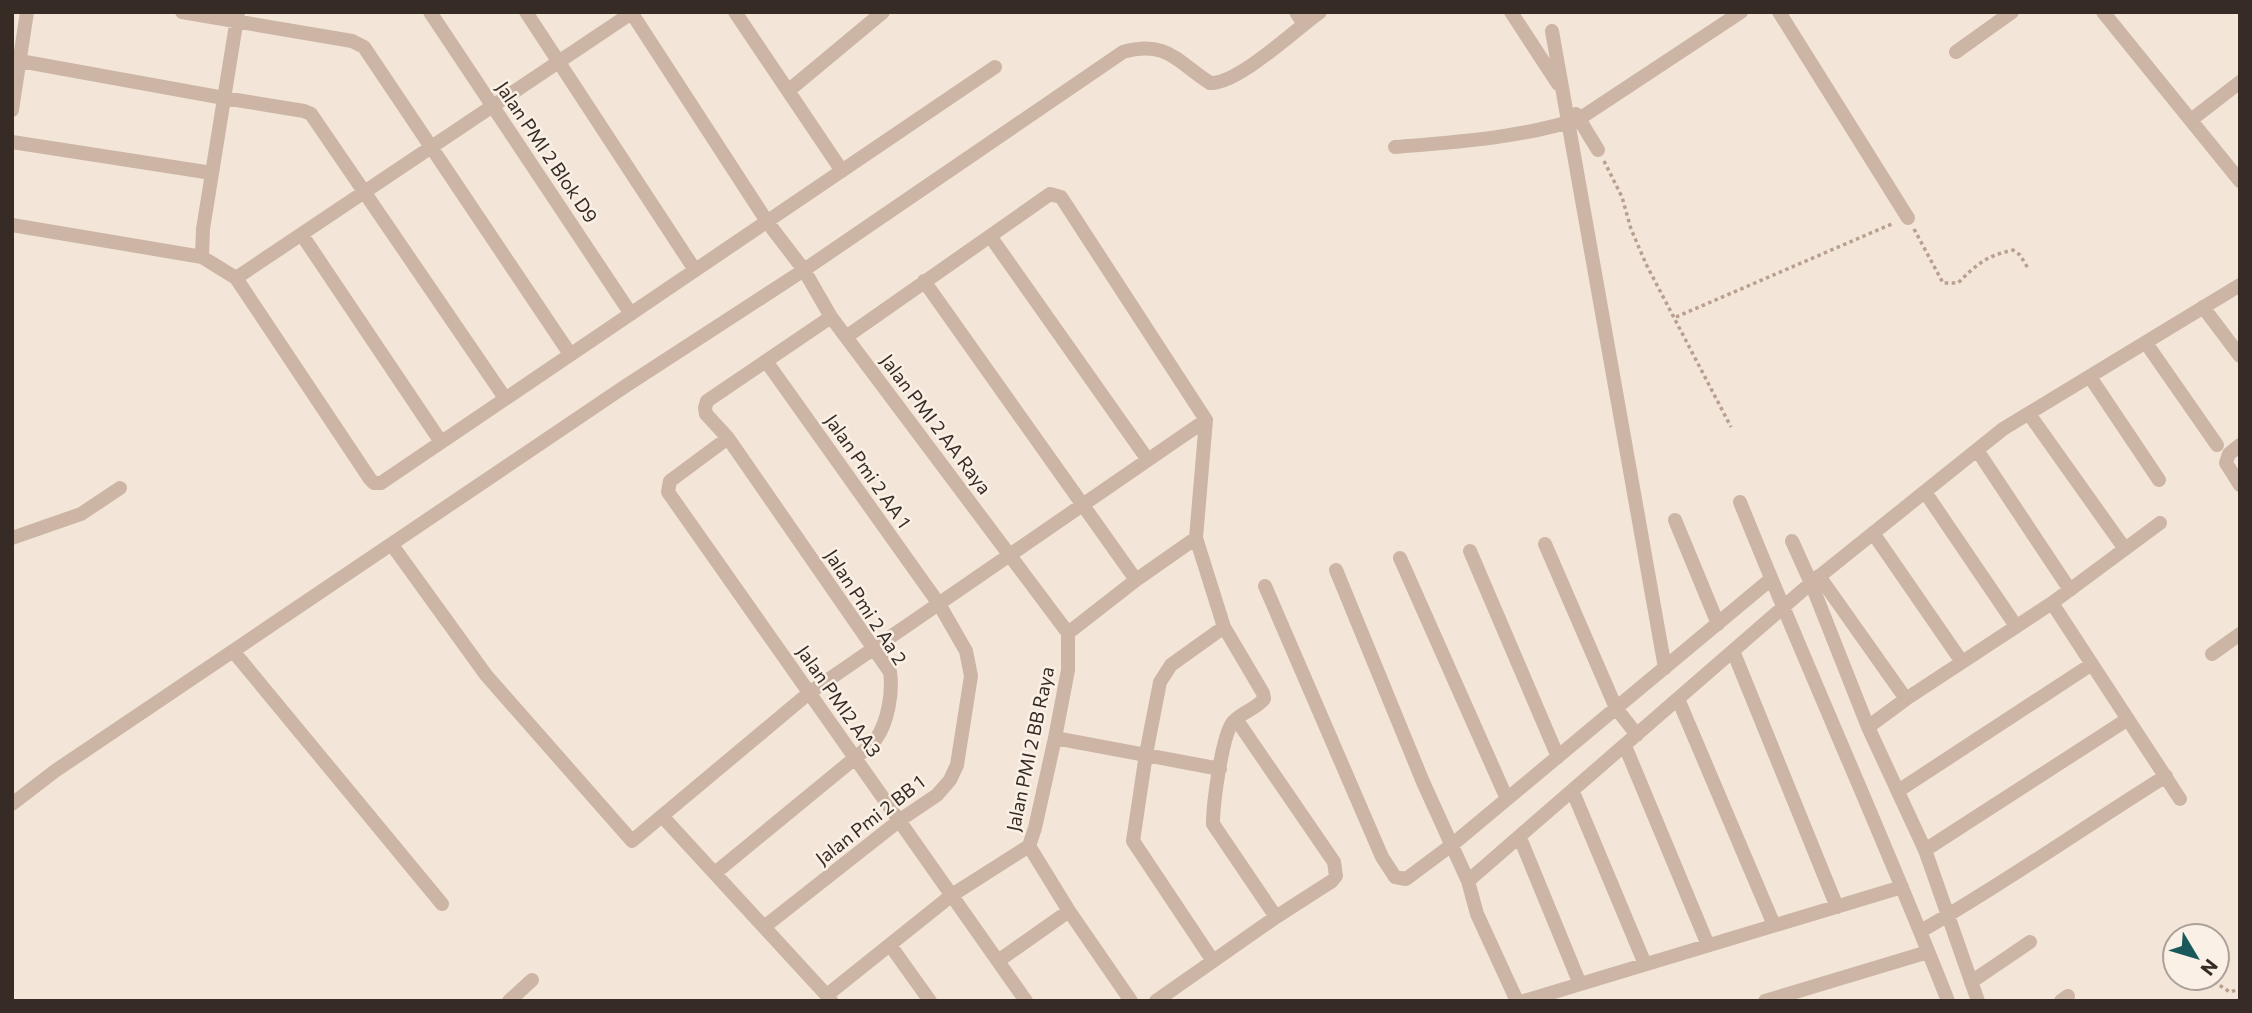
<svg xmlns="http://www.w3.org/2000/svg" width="2252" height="1013" font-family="Commissioner,sans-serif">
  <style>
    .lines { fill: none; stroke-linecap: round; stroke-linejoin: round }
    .path { stroke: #b89f8e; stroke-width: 3.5; stroke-dasharray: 3.5 3.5; stroke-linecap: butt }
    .minor { stroke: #ccb5a4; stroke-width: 14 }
    .labels { text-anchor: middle; stroke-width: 5; stroke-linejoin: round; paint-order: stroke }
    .street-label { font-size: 19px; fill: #372b26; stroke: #faf0e5 }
  </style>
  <rect width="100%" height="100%" fill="#f3e6d9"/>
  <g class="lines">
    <!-- path -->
    <path class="path" d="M1604 161 1622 197 1631 229 1646 264 1731 427
      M1914 229 1943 283H1958C1977 264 1986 256 2013 250L2020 255 2029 270
      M1676 317 1894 223
      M2208 978 2230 992 2240 989"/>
    <!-- minor -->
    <path class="minor" d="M182 12 352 41 364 47 570 354
      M238 12 203 229 202 257 236 278 370 479 374 483H381L995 67
      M430 12 631 314
      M526 12 695 270
      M631 12 768 223 804 270 831 317 1068 633V670L1055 738 1035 828 1029 846 952 895 827 995
      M735 12 842 171
      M1296 12 1304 24
      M1511 12 1558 84
      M1779 12 1908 218
      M2103 12 2240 181
      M1552 31 1665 668
      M1956 52 2012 12
      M20 61 224 98 304 111 311 114 505 398
      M788 91 883 12
      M12 110 27 12
      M1576 114 1598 150
      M2191 120 2240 82
      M12 142 212 173
      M1395 147C1456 142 1520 138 1579 119L1741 12
      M12 225 202 257
      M302 235 441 442
      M990 236 1148 460
      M236 278 633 12
      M924 281 1136 580
      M2203 307 2240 356
      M2146 343 2217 445
      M2090 377 2159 480
      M2029 414 2125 549
      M1206 420 1196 538 1224 627 1263 693 1264 699C1256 709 1242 712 1233 722 1222 735 1213 804 1213 824L1276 917
      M728 438 670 481 668 492 1026 1001
      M2240 445 2229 454 2226 463 2240 485
      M1977 450 2070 590
      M1925 492 2016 626
      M1740 502C1807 669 1882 833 1948 1001
      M1675 520 1718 624
      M1873 533 1962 662
      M12 538 81 514 120 488
      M1792 541 1811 583 1868 727 1925 850 1978 1001
      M1545 544 1616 708 1637 735
      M392 545 486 675 632 841 809 693 1206 420 1061 197 1050 194 846 337
      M1470 551 1558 757
      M1400 558 1507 799
      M1336 570 1423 782 1468 881
      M1819 576 1906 699
      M1265 586 1382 857 1395 877 1406 879 1453 844 1771 579
      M2052 603 2180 799
      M1068 633 1136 580 1196 538
      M233 651 442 904
      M1733 651 1837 907
      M2212 654 2240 634
      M1678 699 1774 925
      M1868 727 1906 699 2052 603 2160 523
      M1055 738 1220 769
      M1625 746 1708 945
      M1898 791 2092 664
      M1573 792 1645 964
      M12 804 55 771 233 651 624 387 804 270 1123 52C1167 40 1176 61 1210 83 1237 85 1296 29 1320 12
      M662 816 831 1000
      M1520 838 1580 984
      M1029 846 1069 911 1131 1001
      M1925 850 2128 719
      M715 873 855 758C862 752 871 746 876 739 888 722 893 692 890 672L728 438 706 414 705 408 707 401 831 317
      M764 927 900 820 937 795 950 780 957 765 971 676 966 651 939 604 766 361
      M1921 931C2005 883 2084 827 2166 776
      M890 945 930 1001
      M998 961 1069 911
      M1213 961 1133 841 1146 754 1160 682 1171 665 1224 627
      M1971 982 2030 942
      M509 1001 532 980
      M1156 1001 1276 917 1332 881 1336 876 1334 862 1236 719
      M1517 1001 1477 914 1468 881 1811 583 2003 429 2240 285
      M1524 1001 1902 887
      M1765 1001 1928 952
      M2061 1001 2068 996"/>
  </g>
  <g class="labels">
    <!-- street labels -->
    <g class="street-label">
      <text transform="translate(547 152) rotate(56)" y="7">Jalan PMI 2 Blok D9</text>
      <text transform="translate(936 424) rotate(53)" y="7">Jalan PMI 2 AA Raya</text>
      <text transform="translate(868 471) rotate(55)" y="7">Jalan Pmi 2 AA 1</text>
      <text transform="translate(866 607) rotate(57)" y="7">Jalan Pmi 2 Aa 2</text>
      <text transform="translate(839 701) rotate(55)" y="7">Jalan PMI2 AA3</text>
      <text transform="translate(1030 749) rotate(-78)" y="7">Jalan PMI 2 BB Raya</text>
      <text transform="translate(870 820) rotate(-38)" y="7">Jalan Pmi 2 BB 1</text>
    </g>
  </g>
  <!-- border -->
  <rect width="2252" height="1013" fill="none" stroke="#372b26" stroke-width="28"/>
  <!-- north arrow -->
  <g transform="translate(2196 957) rotate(128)"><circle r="33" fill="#faf0e5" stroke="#aca199" stroke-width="2"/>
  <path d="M0-5L12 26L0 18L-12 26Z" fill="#19595b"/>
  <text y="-10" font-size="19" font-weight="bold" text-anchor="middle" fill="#372b26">N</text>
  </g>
</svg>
